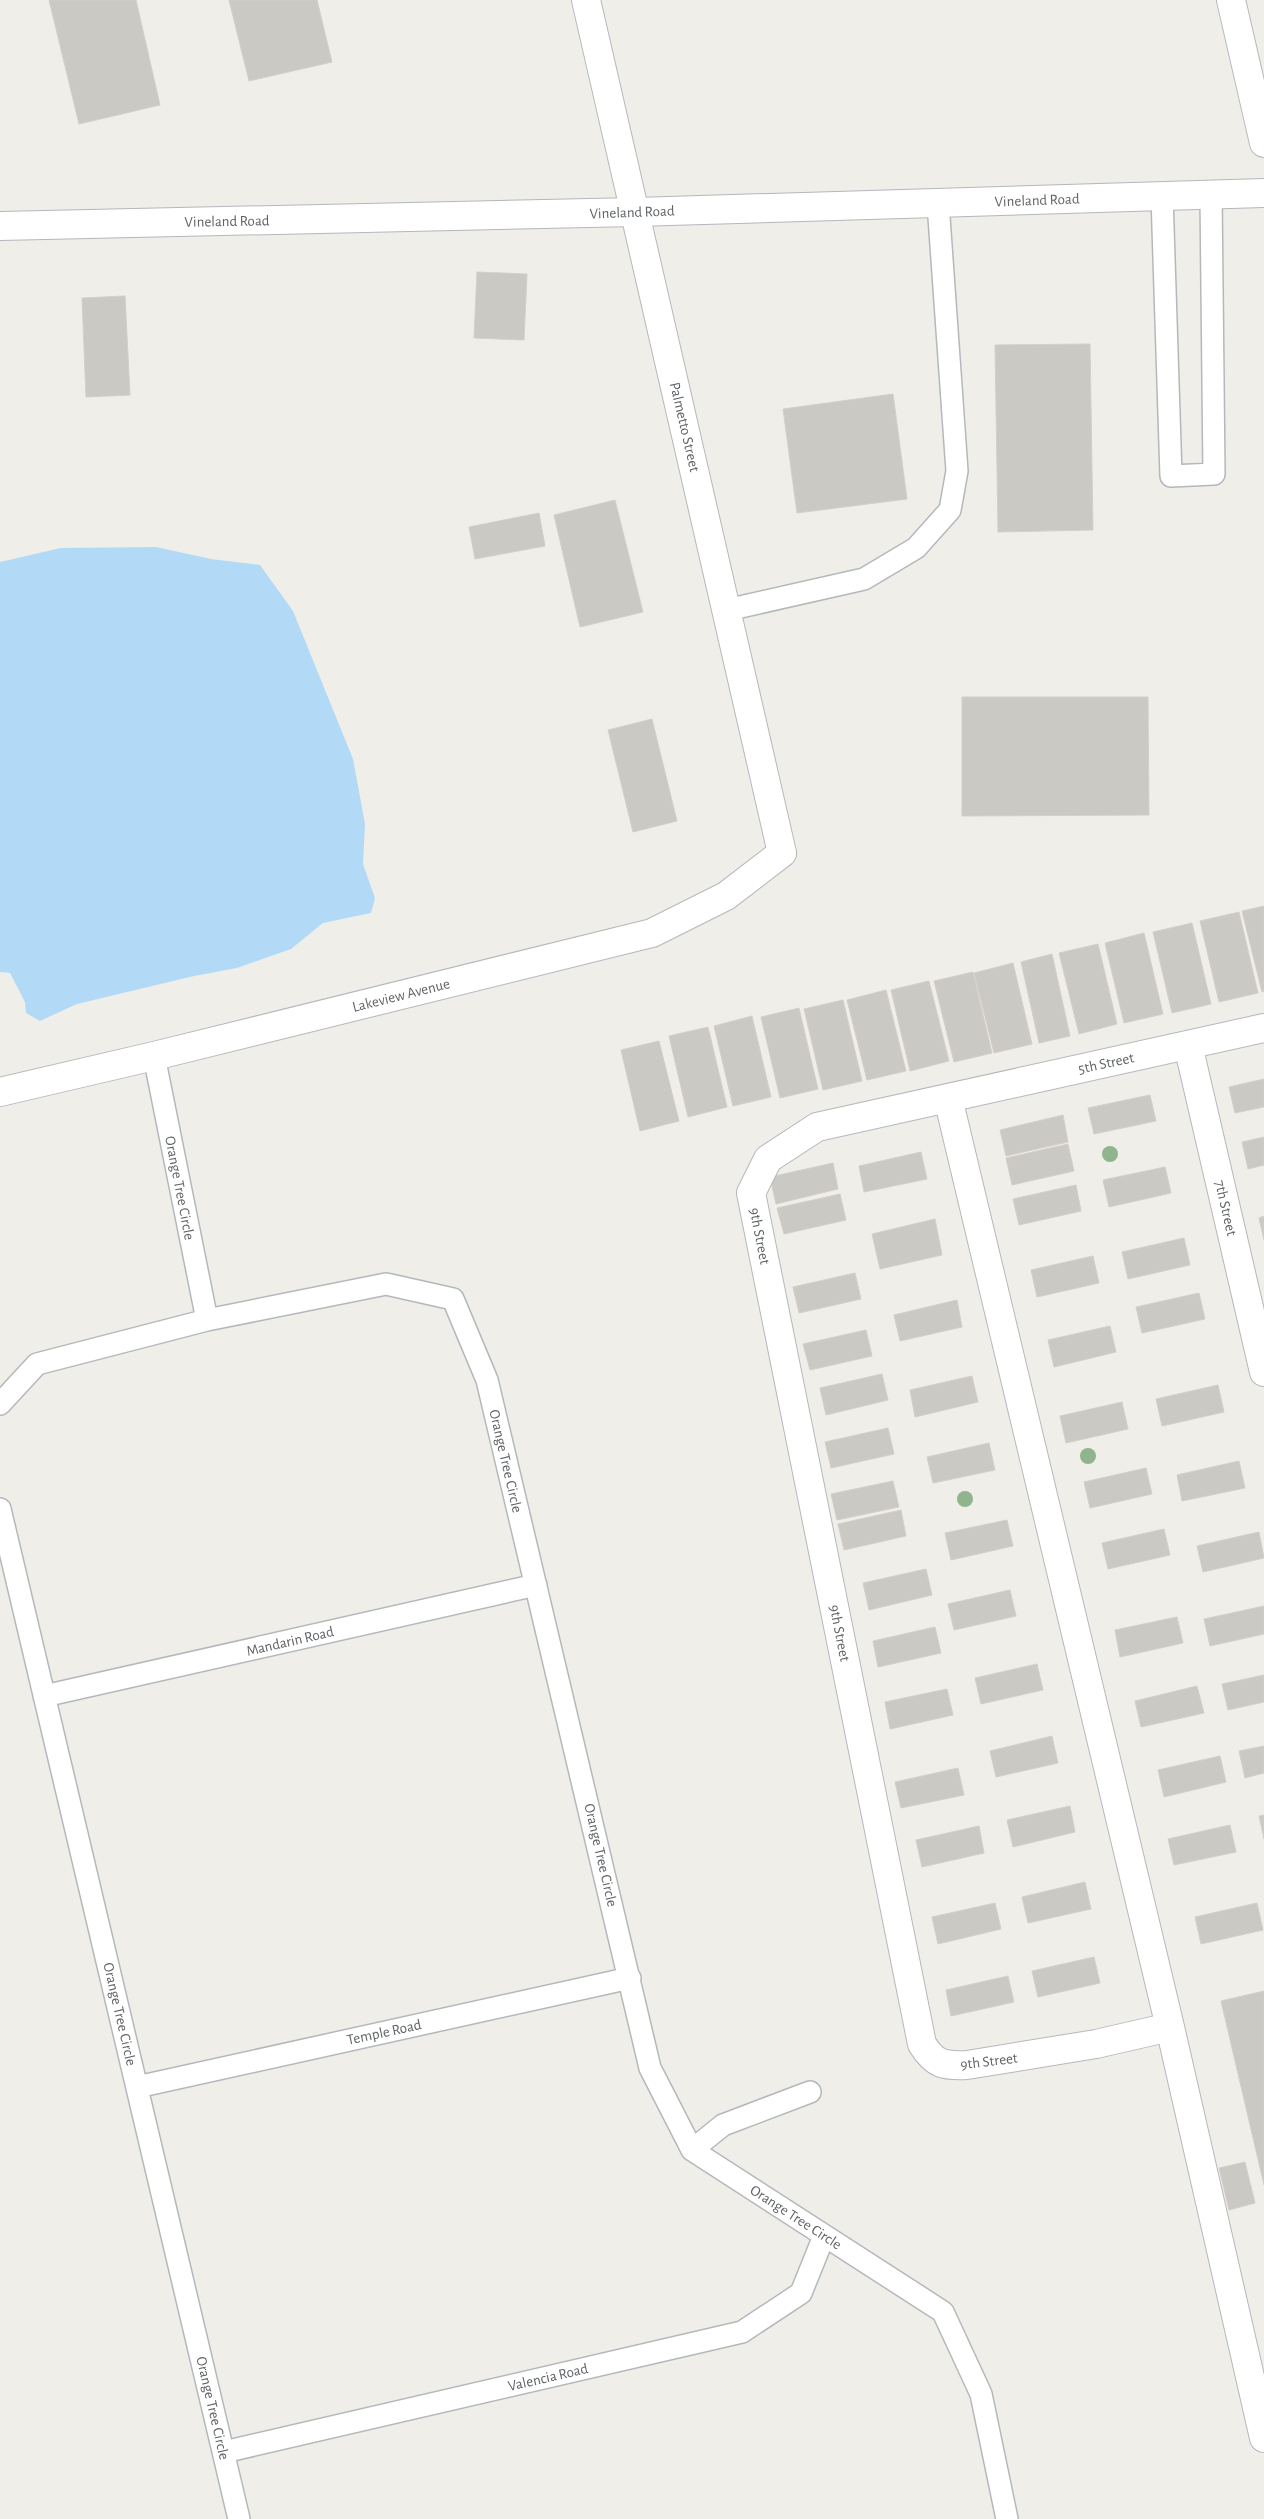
<svg xmlns="http://www.w3.org/2000/svg" width="1264" height="2519" font-family="'Alegreya Sans',sans-serif">
  <style>
    .water { fill: #b2daf6 }
    .building { fill: #cbc9c4; stroke: #d4cfc7 }
    .lines { fill: none; stroke-linecap: round; stroke-linejoin: round }
    .service-casing { stroke: #b5b8bb; stroke-width: 24 }
    .minor-casing { stroke: #b5b8bb; stroke-width: 30 }
    .secondary-casing { stroke: #b4b7bb; stroke-width: 30 }
    .service { stroke: #fff; stroke-width: 21 }
    .minor { stroke: #fff; stroke-width: 28 }
    .secondary { stroke: #fff; stroke-width: 28 }
    .tree { fill: #90b48d }
    .labels { text-anchor: middle; stroke-width: 4.5; stroke-linejoin: round; paint-order: stroke }
    .street-label { font-size: 15px; fill: #5f6366; stroke: #fff }
  </style>
  <rect width="100%" height="100%" fill="#f0eee8"/>
  <!-- water -->
  <path class="water" d="M156 547 211 559 260 565 293 611 353 759 365 824 363 864 375 898 371 913 323 923 291 949 237 968 194 976 77 1004 40 1021 26 1013 25 1002 10 973 0 972V562L61 548Z"/>
  <!-- building -->
  <path class="building" d="M49 0H136L160 105 79 124Z
    M229 0H317L332 62 249 81Z
    M477 272 527 274 524 340 474 338Z
    M125 296 130 395 86 397 82 298Z
    M1090 344 1093 530 998 532 995 345Z
    M893 394 907 499 797 513 783 409Z
    M615 500 643 612 580 627 554 515Z
    M539 513 545 546 475 559 469 527Z
    M962 697H1148L1149 815 962 816Z
    M652 719 677 821 633 832 608 730Z
    M1264 906V991L1262 992 1242 911Z
    M1239 912 1258 993 1219 1002 1200 921Z
    M1192 923 1211 1004 1172 1013 1153 932Z
    M1144 933 1163 1014 1124 1023 1105 943Z
    M1098 944 1117 1024 1079 1034 1059 953Z
    M1052 954 1070 1036 1039 1043 1021 962Z
    M1013 963 1032 1044 994 1053 974 973Z
    M973 972 992 1053 954 1062 934 981Z
    M929 981 949 1061 910 1071 891 990Z
    M886 990 906 1071 867 1080 847 1000Z
    M843 1000 862 1081 823 1090 804 1009Z
    M799 1008 818 1089 780 1098 761 1017Z
    M752 1016 771 1097 733 1106 714 1026Z
    M708 1027 727 1107 688 1117 669 1036Z
    M659 1041 679 1121 640 1131 621 1050Z
    M1264 1079V1107L1235 1113 1229 1087Z
    M1150 1095 1156 1121 1094 1134 1088 1108Z
    M1063 1115 1068 1142 1006 1156 1000 1130Z
    M1264 1137V1165L1248 1169 1242 1142Z
    M1068 1144 1074 1171 1012 1185 1006 1158Z
    M921 1152 927 1179 864 1192 859 1166Z
    M833 1163 838 1189 776 1204 770 1177Z
    M1165 1167 1171 1193 1109 1207 1103 1180Z
    M1076 1185 1081 1211 1019 1225 1013 1199Z
    M840 1194 846 1220 784 1234 777 1208Z
    M1264 1216V1240L1259 1218Z
    M935 1219 942 1255 880 1269 872 1234Z
    M1184 1238 1190 1265 1128 1279 1122 1252Z
    M1093 1256 1099 1283 1037 1297 1031 1270Z
    M855 1273 861 1299 799 1313 793 1287Z
    M1199 1293 1205 1319 1142 1333 1136 1307Z
    M957 1300 962 1327 900 1341 894 1315Z
    M1110 1326 1116 1352 1054 1367 1048 1340Z
    M866 1330 872 1356 810 1370 803 1344Z
    M882 1374 888 1400 826 1415 820 1388Z
    M972 1376 978 1402 915 1417 910 1390Z
    M1218 1385 1224 1412 1162 1426 1156 1399Z
    M1122 1402 1128 1429 1066 1443 1060 1416Z
    M888 1428 894 1454 831 1468 825 1442Z
    M989 1443 995 1470 933 1483 927 1457Z
    M1239 1461 1245 1488 1182 1501 1177 1475Z
    M1146 1468 1152 1494 1090 1508 1084 1482Z
    M893 1481 899 1507 837 1520 831 1494Z
    M901 1510 906 1536 844 1550 838 1524Z
    M1007 1520 1013 1546 951 1560 945 1533Z
    M1164 1529 1170 1555 1108 1569 1102 1543Z
    M1259 1532 1264 1558 1203 1572 1197 1546Z
    M926 1569 932 1595 869 1610 863 1583Z
    M1010 1590 1016 1616 954 1630 948 1604Z
    M1264 1606V1634L1210 1646 1204 1619Z
    M1177 1617 1183 1643 1120 1657 1115 1630Z
    M935 1627 941 1653 878 1667 873 1641Z
    M1037 1664 1043 1690 981 1704 975 1678Z
    M1264 1675V1702L1228 1710 1222 1684Z
    M1197 1686 1204 1713 1141 1727 1135 1701Z
    M947 1689 953 1715 890 1729 885 1702Z
    M1052 1736 1058 1763 996 1777 990 1751Z
    M1264 1746V1773L1245 1778 1239 1751Z
    M1220 1756 1226 1782 1164 1797 1158 1770Z
    M958 1768 964 1795 901 1808 895 1782Z
    M1070 1806 1075 1832 1013 1847 1007 1820Z
    M1264 1815V1839L1259 1816Z
    M1230 1825 1236 1852 1174 1865 1168 1839Z
    M979 1826 984 1853 922 1867 916 1840Z
    M1085 1882 1091 1909 1028 1923 1022 1897Z
    M995 1903 1001 1929 938 1944 932 1917Z
    M1257 1903 1263 1930 1201 1944 1195 1917Z
    M1094 1957 1100 1983 1038 1997 1032 1971Z
    M1008 1976 1014 2002 951 2016 946 1990Z
    M1264 1991V2185L1221 2001Z
    M1245 2162 1255 2203 1229 2210 1219 2168Z"/>
  <g class="lines">
    <defs>
      <path id="service" d="M1162 196 1171 476 1214 474 1211 194
        M727 610 864 579 916 548 950 510 957 471 938 203
        M154 1056 207 1320
        M0 1404 37 1364 207 1320 386 1284 453 1299 487 1380 650 2068 692 2150 943 2312 981 2394 1007 2519
        M0 1509 239 2519
        M44 1696 536 1585
        M137 2087 630 1978
        M692 2150 723 2125 810 2092
        M224 2452 742 2332 801 2293 824 2236"/>
      <path id="minor" d="M1231 0 1264 143
        M1188 1045 1264 1372
        M0 1092 154 1056 652 933 726 896 782 853 586 0
        M948 1098 1170 2027 1264 2438
        M1170 2027 1096 2044 967 2065C944 2066 935 2065 922 2044L751 1193 768 1159 817 1127 1264 1028"/>
      <path id="secondary" d="M0 226 636 212 1264 193"/>
    </defs>
    <!-- service casing -->
    <use href="#service" class="service-casing"/>
    <!-- minor casing -->
    <use href="#minor" class="minor-casing"/>
    <!-- secondary casing -->
    <use href="#secondary" class="secondary-casing"/>
    <!-- service -->
    <use href="#service" class="service"/>
    <!-- minor -->
    <use href="#minor" class="minor"/>
    <!-- secondary -->
    <use href="#secondary" class="secondary"/>
  </g>
  <!-- trees -->
  <g class="tree">
    <circle cx="1110" cy="1154" r="8"/>
    <circle cx="1088" cy="1456" r="8"/>
    <circle cx="965" cy="1499" r="8"/>
  </g>
  <g class="labels">
    <!-- street labels -->
    <g class="street-label">
      <text transform="translate(1037 200) rotate(-2)" y="5">Vineland Road</text>
      <text transform="translate(632 212) rotate(-2)" y="5">Vineland Road</text>
      <text transform="translate(227 221) rotate(-1)" y="5">Vineland Road</text>
      <text transform="translate(685 427) rotate(77)" y="5">Palmetto Street</text>
      <text transform="translate(401 995) rotate(-14)" y="5">Lakeview Avenue</text>
      <text transform="translate(1106 1063) rotate(-12)" y="5">5th Street</text>
      <text transform="translate(180 1188) rotate(79)" y="5">Orange Tree Circle</text>
      <text transform="translate(1226 1208) rotate(77)" y="5">7th Street</text>
      <text transform="translate(760 1236) rotate(79)" y="5">9th Street</text>
      <text transform="translate(506 1461) rotate(77)" y="5">Orange Tree Circle</text>
      <text transform="translate(840 1633) rotate(79)" y="5">9th Street</text>
      <text transform="translate(290 1641) rotate(-13)" y="5">Mandarin Road</text>
      <text transform="translate(601 1855) rotate(77)" y="5">Orange Tree Circle</text>
      <text transform="translate(120 2014) rotate(77)" y="5">Orange Tree Circle</text>
      <text transform="translate(384 2032) rotate(-12)" y="5">Temple Road</text>
      <text transform="translate(989 2061) rotate(-7)" y="5">9th Street</text>
      <text transform="translate(796 2217) rotate(33)" y="5">Orange Tree Circle</text>
      <text transform="translate(548 2377) rotate(-13)" y="5">Valencia Road</text>
      <text transform="translate(213 2408) rotate(77)" y="5">Orange Tree Circle</text>
    </g>
  </g>
</svg>
